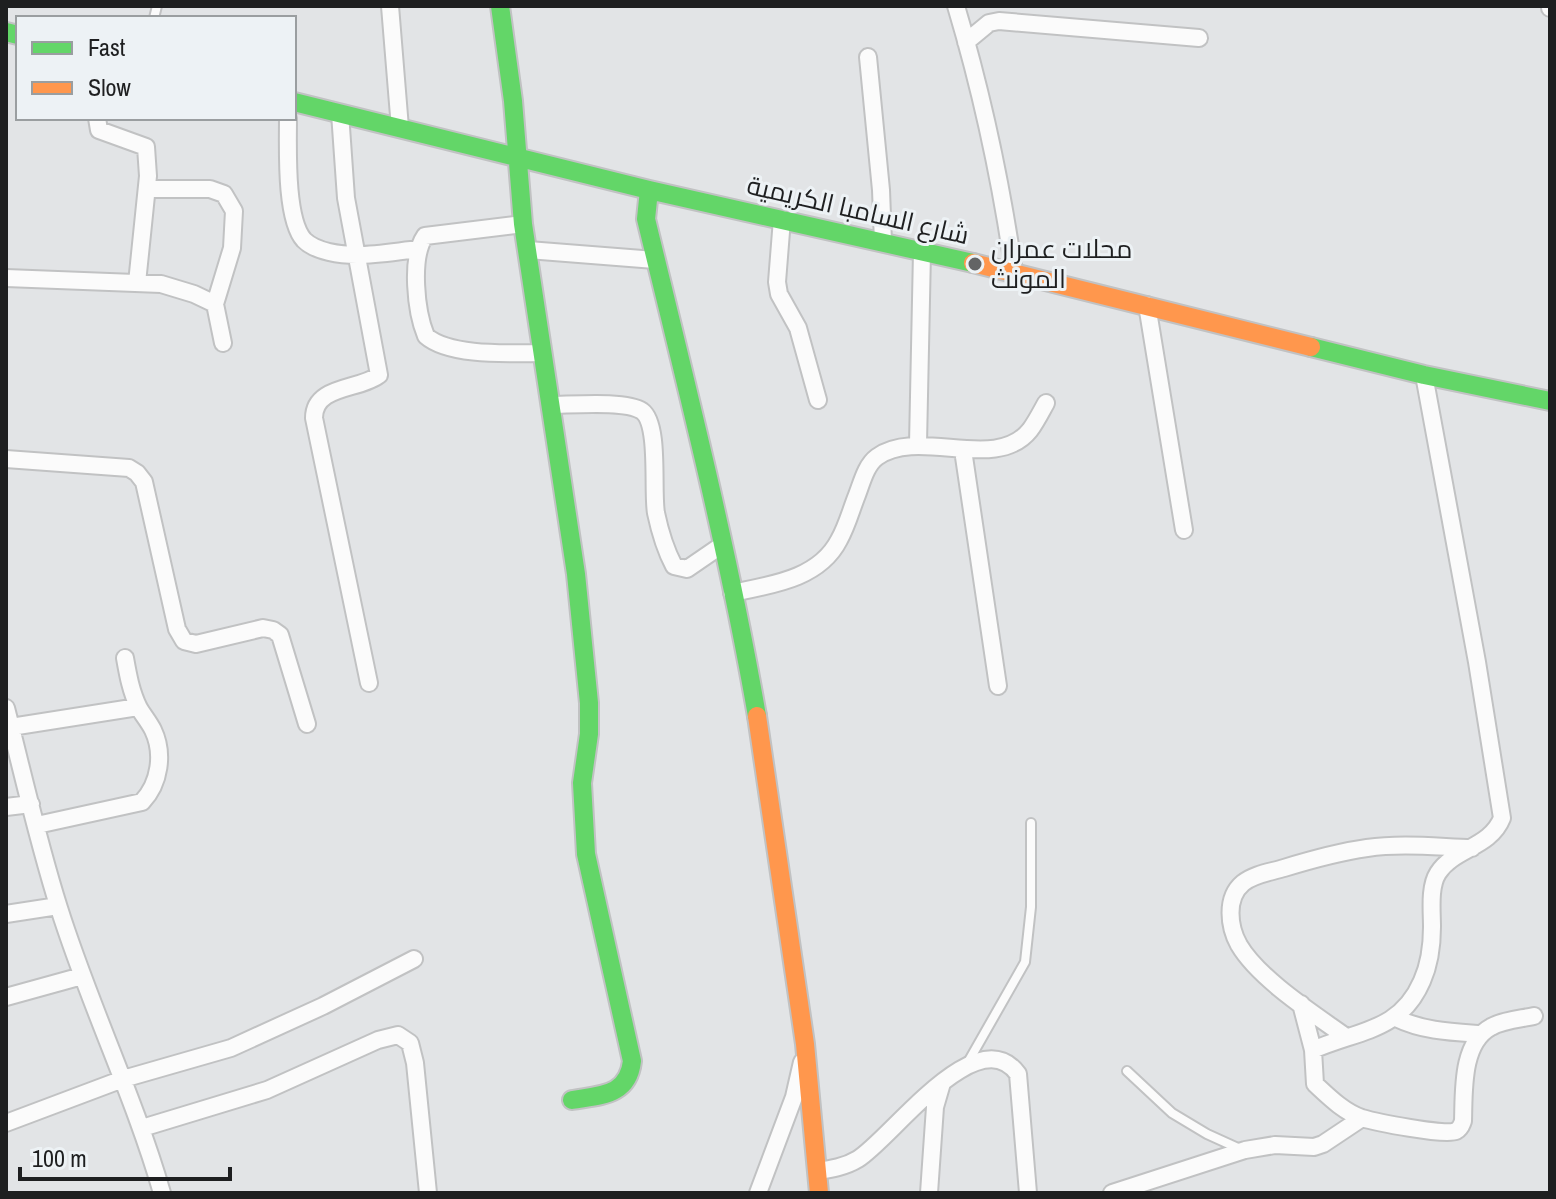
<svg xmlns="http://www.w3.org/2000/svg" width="1556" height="1199" font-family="'Archivo Narrow',Cairo,sans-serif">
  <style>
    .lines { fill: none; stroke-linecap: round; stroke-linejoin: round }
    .lane-casing { stroke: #c1c2c3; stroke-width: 12 }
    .street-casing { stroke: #c1c2c3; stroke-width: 20 }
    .fast-casing { stroke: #c1c2c3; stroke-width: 22 }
    .slow-casing { stroke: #c1c2c3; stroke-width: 22 }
    .lane { stroke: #fbfbfb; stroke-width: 8 }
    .street { stroke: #fbfbfb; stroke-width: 16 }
    .fast { stroke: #63d668; stroke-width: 18 }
    .slow { stroke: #ff974d; stroke-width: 18 }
    .poi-dot { fill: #636465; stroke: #edf2f5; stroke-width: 3 }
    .labels { text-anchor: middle; stroke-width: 6; stroke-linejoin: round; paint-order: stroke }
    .street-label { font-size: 26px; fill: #1e1f20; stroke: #edf2f5 }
    .poi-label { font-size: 26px; fill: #1e1f20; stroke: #edf2f5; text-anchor: start }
  </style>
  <rect width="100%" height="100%" fill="#e2e4e6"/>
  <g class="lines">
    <defs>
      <path id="lane" d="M154 18 157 6
        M967 1064 1025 962 1031 907V823
        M1127 1071 1172 1113 1207 1134 1240 1149"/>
      <path id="street" d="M390 6 400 128
        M956 6C982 93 1001 182 1014 272
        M1550 6V8
        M966 42 989 23 999 21 1199 38
        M868 57 881 190 883 242
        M340 113 346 198 379 375C360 390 314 385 314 418L369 683
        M97 118 99 130 146 147 148 176 137 283
        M288 118C288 147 285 219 304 240 316 252 341 255 357 255 378 255 399 251 419 249
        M147 189H210L224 194 234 211 232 248 215 304
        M782 219 777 282 779 294 798 328 818 400
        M523 224 425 236C410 258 416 312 426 336 450 357 512 353 543 353
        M528 250 655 260
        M6 278 161 284 194 294 215 304 223 343
        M1147 305 1184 530
        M550 405C571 405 626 400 642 411 660 424 652 491 656 513 660 532 665 549 674 566L687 569 722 545
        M918 444 922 252
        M963 450 998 686
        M6 459 129 468 137 473 144 482 177 629 184 641 196 644 263 628 273 630 280 635 307 724
        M732 593C771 585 819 579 839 540 847 526 851 510 857 495 862 482 866 465 877 457 919 427 996 473 1030 430 1036 422 1041 412 1046 403
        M6 708C23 774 38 842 59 908 89 1004 134 1096 162 1193
        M11 727 138 707
        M6 807 31 804
        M37 825 142 802C160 783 164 753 153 730 149 722 143 715 139 708 131 692 128 675 125 658
        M6 914 58 906
        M6 997 82 976
        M1301 1004 1313 1050 1315 1084C1329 1097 1344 1112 1362 1118 1375 1122 1445 1136 1456 1131 1461 1128 1461 1126 1463 1121 1464 1092 1461 1043 1491 1027 1503 1020 1520 1019 1534 1016
        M1396 1018C1423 1031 1450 1032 1480 1034
        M1346 1037C1314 1014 1259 979 1239 945 1229 927 1225 898 1243 883 1254 874 1271 872 1284 868 1310 860 1339 852 1367 848 1401 843 1437 847 1472 848
        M1313 1050C1358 1030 1400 1032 1422 981 1430 963 1432 947 1432 927 1432 911 1429 887 1438 873 1454 848 1490 848 1502 818L1477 662 1424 375
        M6 1123 123 1079 231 1048 323 1006 414 959
        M142 1128 267 1090 378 1040 398 1035 410 1043 415 1063 428 1193
        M817 1171C831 1169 845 1167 858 1159 891 1139 977 1018 1018 1074L1028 1193
        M758 1193 794 1097 802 1062
        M929 1193 935 1107 942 1083
        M1112 1193 1245 1150 1275 1145 1314 1147 1323 1144 1362 1118"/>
      <path id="fast" d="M500 6 513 101 523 224 576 574 589 703V734L582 783 586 854 632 1061C628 1096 601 1095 572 1100
        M6 32 18 35
        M294 102 649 190 973 263
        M649 190 646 219C686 384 728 549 757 716
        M1311 347 1424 375 1550 401"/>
      <path id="slow" d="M973 263 1311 347
        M757 716 805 1044 819 1193"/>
    </defs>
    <!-- lane casing -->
    <use href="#lane" class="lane-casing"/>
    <!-- street casing -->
    <use href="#street" class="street-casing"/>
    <!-- fast casing -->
    <use href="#fast" class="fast-casing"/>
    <!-- slow casing -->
    <use href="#slow" class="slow-casing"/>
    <!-- lane -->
    <use href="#lane" class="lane"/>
    <!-- street -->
    <use href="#street" class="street"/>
    <!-- fast -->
    <use href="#fast" class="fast"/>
    <!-- slow -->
    <use href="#slow" class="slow"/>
  </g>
  <!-- markers -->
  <circle class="poi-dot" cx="975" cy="264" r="8"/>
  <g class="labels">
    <!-- street labels -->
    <g class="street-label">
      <text transform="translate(858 210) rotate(13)" y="9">شارع السامبا الكريمية</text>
    </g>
    <!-- poi labels -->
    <g class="poi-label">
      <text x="991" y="258">محلات عمران<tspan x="991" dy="30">المونث</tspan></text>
    </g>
  </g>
  <!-- border -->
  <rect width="1556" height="1199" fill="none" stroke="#1e1f20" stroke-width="16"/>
  <!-- legend -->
  <rect x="16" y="16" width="280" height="104" fill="#edf2f5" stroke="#9a9ea0" stroke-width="2"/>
  <rect x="32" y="42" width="40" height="12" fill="#63d668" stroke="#9a9ea0" stroke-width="2"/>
  <text x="88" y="56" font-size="24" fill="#1e1f20">Fast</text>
  <rect x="32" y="82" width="40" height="12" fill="#ff974d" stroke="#9a9ea0" stroke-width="2"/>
  <text x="88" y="96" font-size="24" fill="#1e1f20">Slow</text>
  <!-- scale -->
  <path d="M20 1167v12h210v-12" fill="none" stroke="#1e1f20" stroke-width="4"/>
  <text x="32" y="1167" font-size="24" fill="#1e1f20" stroke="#edf2f5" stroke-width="6" paint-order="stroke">100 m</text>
</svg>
